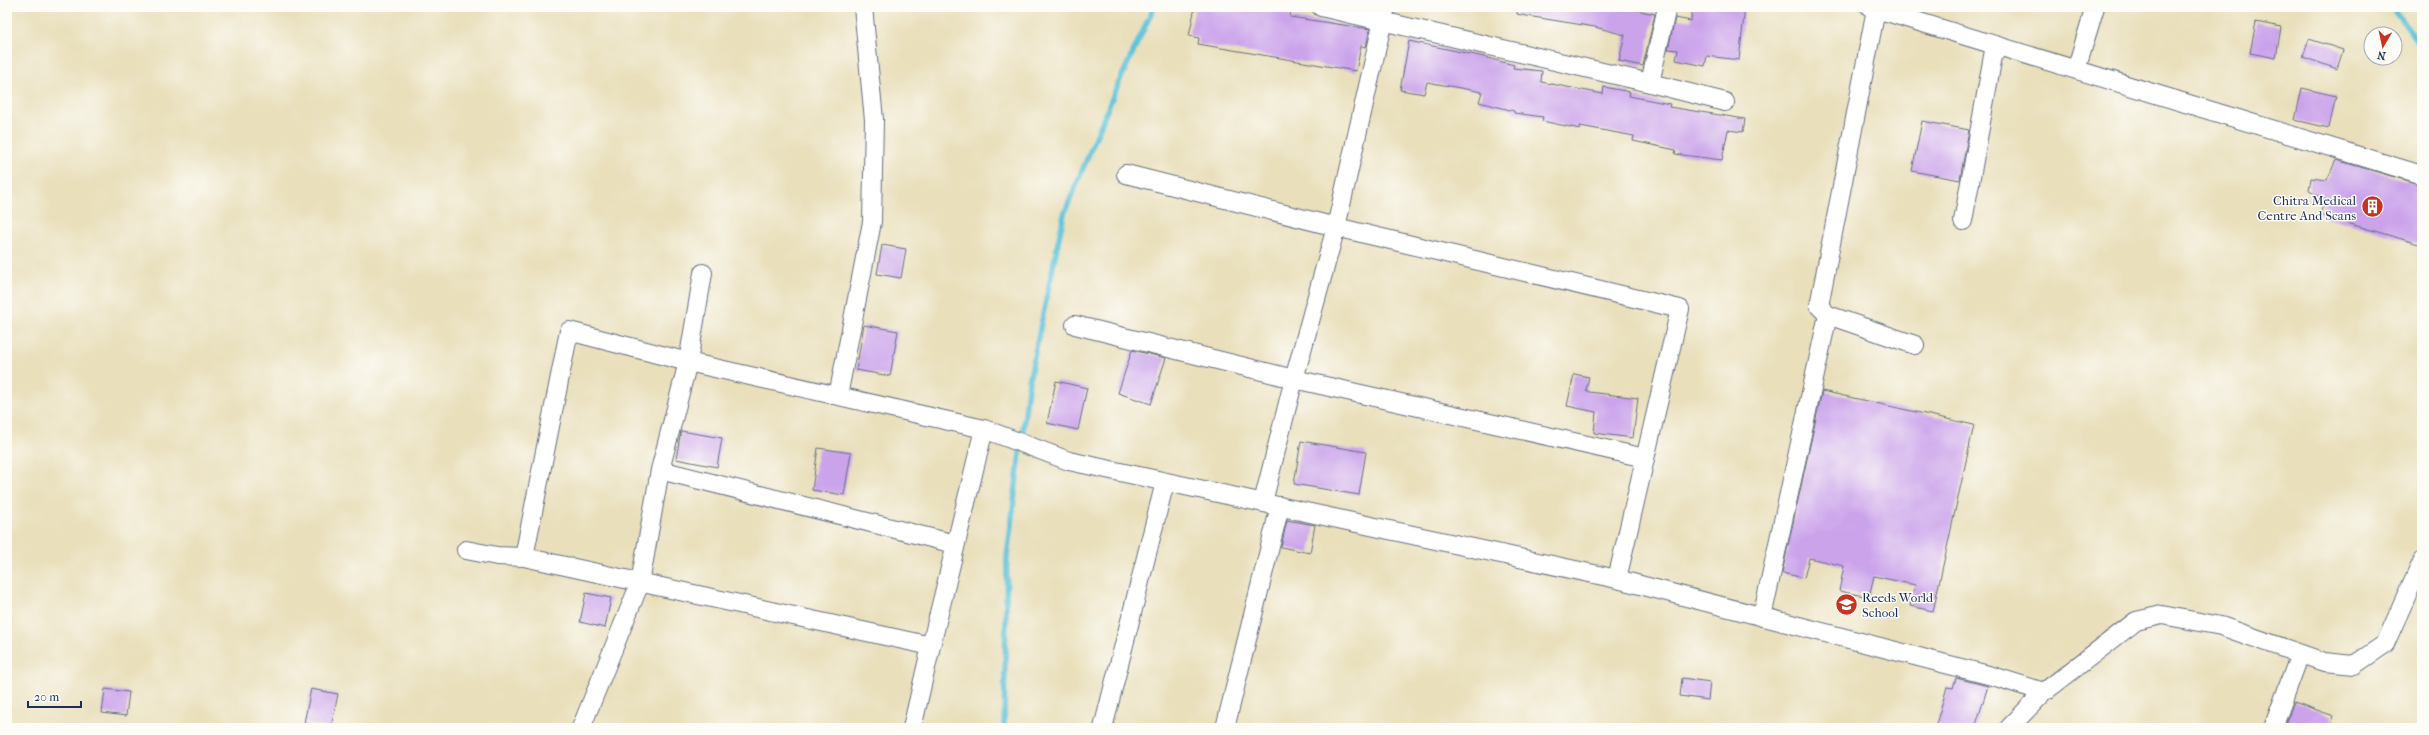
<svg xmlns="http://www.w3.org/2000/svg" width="2429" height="735" font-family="'IM FELL French Canon',serif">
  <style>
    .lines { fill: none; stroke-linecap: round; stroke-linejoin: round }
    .stream { stroke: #5dc2da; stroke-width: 5.5 }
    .building { fill: #caa3eb }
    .minor-casing { stroke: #636d7f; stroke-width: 20 }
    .minor { stroke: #fff; stroke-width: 18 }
    .labels { text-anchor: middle; stroke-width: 3; stroke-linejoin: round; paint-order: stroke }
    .poi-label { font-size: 13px; fill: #1b2f5e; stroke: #fdfcf7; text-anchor: end }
  </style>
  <rect width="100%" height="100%" fill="#fdfcf7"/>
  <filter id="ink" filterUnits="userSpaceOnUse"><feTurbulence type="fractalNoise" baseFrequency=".025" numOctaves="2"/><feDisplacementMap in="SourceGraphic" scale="8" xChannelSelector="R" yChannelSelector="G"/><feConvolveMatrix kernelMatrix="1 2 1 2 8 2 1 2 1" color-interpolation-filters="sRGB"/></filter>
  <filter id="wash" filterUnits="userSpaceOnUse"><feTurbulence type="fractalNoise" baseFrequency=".012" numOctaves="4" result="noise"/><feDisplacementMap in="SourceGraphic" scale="16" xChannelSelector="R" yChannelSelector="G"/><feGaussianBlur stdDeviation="0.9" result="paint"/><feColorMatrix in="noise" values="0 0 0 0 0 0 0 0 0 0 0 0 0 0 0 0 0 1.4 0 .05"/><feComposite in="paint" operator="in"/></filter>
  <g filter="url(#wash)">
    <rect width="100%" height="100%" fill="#e9dfbb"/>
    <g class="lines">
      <!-- stream -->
      <path class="stream" d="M2392 7 2422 48
        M1004 728 1007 557 1029 381 1064 214 1115 91 1154 7"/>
    </g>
    <g id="blocks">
      <!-- building -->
      <path class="building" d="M1195 7H1268L1291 11 1290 17 1370 29 1366 47 1361 46 1356 71 1198 44 1199 38 1189 36Z
        M1518 7H1621L1655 14 1643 66 1619 61 1625 35 1595 27 1521 15 1517 14Z
        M1692 7H1745L1739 60 1707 56 1705 66 1676 60 1678 50 1668 49 1675 18 1691 21Z
        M2256 22 2281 27 2276 58 2250 53Z
        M2309 39 2343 50 2337 69 2303 57Z
        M1409 41 1480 56 1514 65 1513 68 1542 71 1541 82 1603 94 1604 87 1630 92 1629 96 1670 104 1669 107 1745 119 1743 132 1728 130 1722 160 1675 154 1676 150 1633 141 1634 136 1580 126V129L1542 121 1543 117 1514 113V111L1479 102 1482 92 1427 82 1424 94 1400 90Z
        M2302 88 2336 96 2329 128 2295 120Z
        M1922 121 1969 130 1960 180 1912 171Z
        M2336 160 2422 185V245L2320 215 2325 199 2309 191 2311 178 2327 180Z
        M882 245 906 249 901 278 877 274Z
        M864 325 898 331 890 376 856 370Z
        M1132 350 1166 358 1151 404 1118 393Z
        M1574 374 1589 377 1586 390 1589 392 1638 398 1633 438 1594 433 1596 412 1567 406Z
        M1056 381 1087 388 1078 430 1047 423Z
        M1822 391 1974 425 1933 611 1910 606 1915 585 1874 576 1869 597 1839 591 1844 566 1809 558 1804 578 1782 573Z
        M681 431 722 438 717 467 676 459Z
        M1301 441 1366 452 1359 495 1294 484Z
        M818 448 851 453 844 495 812 490Z
        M1287 520 1315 525 1310 553 1281 547Z
        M586 593 611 598 605 628 580 622Z
        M1682 678 1710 682 1708 700 1680 696Z
        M1956 678 1988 686 1975 728H1935L1947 687 1953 688Z
        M105 689 129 692 126 716 102 713Z
        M311 689 338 694 331 728 304 723Z
        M2294 702 2334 716 2330 728H2284Z"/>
    </g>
  </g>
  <g filter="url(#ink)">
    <use href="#blocks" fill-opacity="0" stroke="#636d7f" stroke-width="1"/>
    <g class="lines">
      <defs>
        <path id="minor" d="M1321 7 1650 83 1667 7
          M1870 7 2422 175
          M1876 9 1819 306 1828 315 1915 345
          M2076 70 2095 7
          M1650 83 1725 102
          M1126 174 1336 227 1680 309 1617 579
          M1963 221 1995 45
          M1075 325 1294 379 1645 458
          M838 396 872 222 874 120 863 7
          M984 429 931 646 524 557 569 331 688 362 984 429 1069 461 1617 579 1996 677 2044 692
          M660 470 688 362 703 273
          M1263 502 1294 379 1336 227 1386 7
          M466 550 497 556 524 557
          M1762 617 1828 315
          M581 728 640 583 660 470 955 544
          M912 728 931 646
          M1103 728 1165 482
          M1225 728 1280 506
          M2009 728 2044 692 2136 621 2162 615 2221 626 2324 662 2354 665 2385 644 2422 561
          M2273 728 2300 654"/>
      </defs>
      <!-- minor casing -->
      <use href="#minor" class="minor-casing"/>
      <!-- minor -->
      <use href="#minor" class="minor"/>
    </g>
  </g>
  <!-- icons -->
  <defs>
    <symbol id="building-disc" viewBox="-11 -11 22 22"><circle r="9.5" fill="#c8321e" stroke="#fdfcf7"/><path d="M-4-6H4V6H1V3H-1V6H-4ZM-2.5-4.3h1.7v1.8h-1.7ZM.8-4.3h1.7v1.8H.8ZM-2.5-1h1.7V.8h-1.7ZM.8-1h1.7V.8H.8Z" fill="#fff"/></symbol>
    <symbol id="school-disc" viewBox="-11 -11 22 22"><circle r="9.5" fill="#c8321e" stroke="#fdfcf7"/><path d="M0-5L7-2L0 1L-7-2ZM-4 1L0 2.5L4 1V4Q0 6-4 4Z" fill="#fff"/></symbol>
  </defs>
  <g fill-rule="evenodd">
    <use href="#building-disc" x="2360" y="194" width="25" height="25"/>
    <use href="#school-disc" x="1834" y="592" width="25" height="25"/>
  </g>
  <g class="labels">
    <!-- poi labels -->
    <g class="poi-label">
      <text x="2356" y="205">Chitra Medical<tspan x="2356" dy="15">Centre And Scans</tspan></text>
      <text x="1862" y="602" text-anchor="start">Reeds World<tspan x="1862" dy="15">School</tspan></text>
    </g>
  </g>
  <!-- margin -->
  <rect width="2429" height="735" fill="none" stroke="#fdfcf7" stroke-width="24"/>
  <!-- north arrow -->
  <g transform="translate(2383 46) rotate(189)"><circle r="19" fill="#fdfcf7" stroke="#a3aaba"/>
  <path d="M0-3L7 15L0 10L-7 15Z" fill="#c8321e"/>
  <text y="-6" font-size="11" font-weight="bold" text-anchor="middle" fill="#1b2f5e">N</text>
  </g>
  <!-- scale -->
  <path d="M28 701v6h53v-6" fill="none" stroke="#1b2f5e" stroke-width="2"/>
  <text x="34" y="701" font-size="12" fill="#1b2f5e" stroke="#fdfcf7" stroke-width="3" paint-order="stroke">20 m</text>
</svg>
